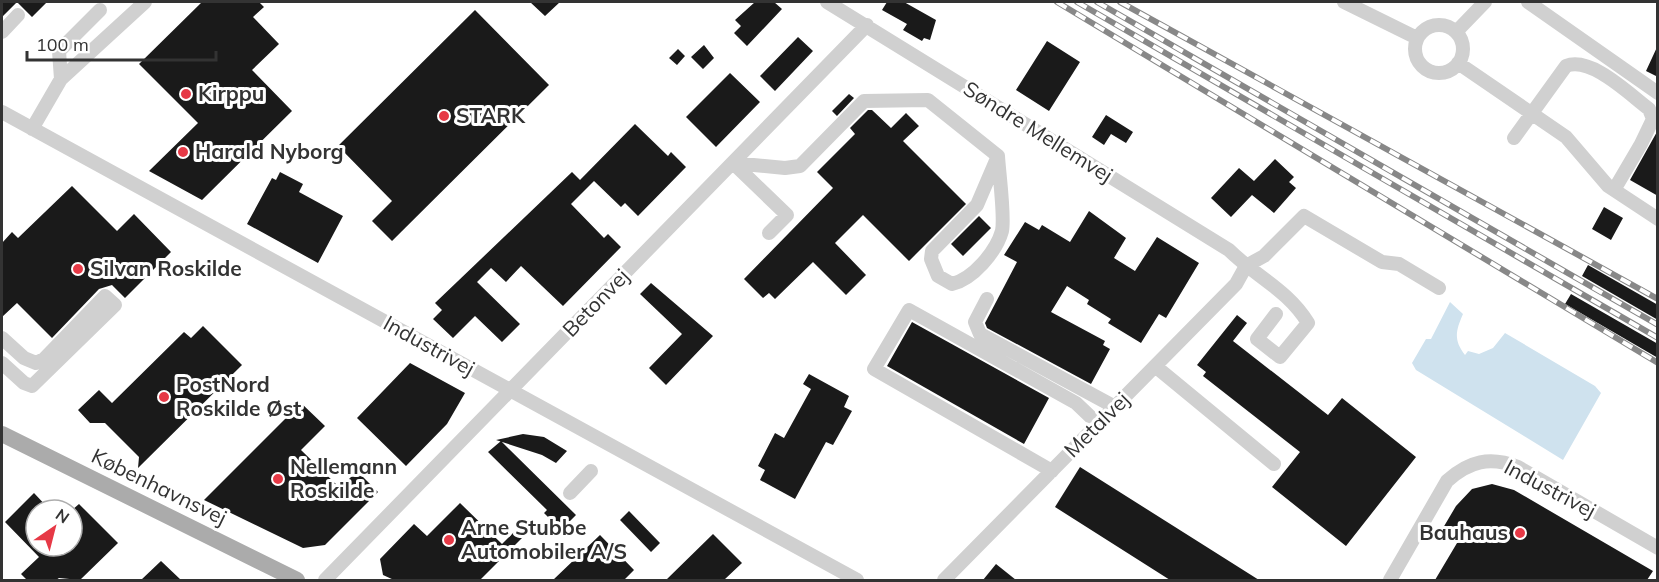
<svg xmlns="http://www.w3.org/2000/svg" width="1659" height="582" font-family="Mulish,sans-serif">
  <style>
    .water { fill: #cfe2ee }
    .building { fill: #1a1a1a }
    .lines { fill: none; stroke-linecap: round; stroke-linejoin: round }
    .minor { stroke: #d0d0d0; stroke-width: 14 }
    .major { stroke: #ababab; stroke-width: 16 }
    .rail-casing { stroke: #888; stroke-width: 6 }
    .rail { stroke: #fff; stroke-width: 4; stroke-dasharray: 11; stroke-linecap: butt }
    .poi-dot { fill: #e63946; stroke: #fff; stroke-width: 2 }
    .labels { text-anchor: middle; stroke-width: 6; stroke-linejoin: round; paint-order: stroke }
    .poi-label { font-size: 21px; font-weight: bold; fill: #333; stroke: #fff; text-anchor: start }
    .street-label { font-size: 21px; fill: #333; stroke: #fff }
  </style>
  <rect width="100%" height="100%" fill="#fff"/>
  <!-- water -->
  <path class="water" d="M1450 302 1463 314C1456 330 1453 340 1465 355L1468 351 1479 354 1493 348 1505 333 1595 386 1601 393 1563 460 1416 370 1412 363 1426 339H1431Z"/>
  <!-- building -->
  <path class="building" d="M2 2H47L32 17 17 2 2 17Z
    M202 2H259L264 7 253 17 279 44 252 70 292 111 202 200 149 171 198 123 139 64Z
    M530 2H560L545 16Z
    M755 2H774L782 9 747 46 734 33 741 26 735 20Z
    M887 2H904L936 20 930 40 924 38 922 41 903 30 907 24 882 10Z
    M475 10 549 85 392 241 372 221 392 201 338 146Z
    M798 37 813 51 775 91 760 76Z
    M1047 41 1080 62 1049 111 1016 90Z
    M704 45 714 58 703 69 691 57Z
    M1658 45V77L1646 71Z
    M678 49 685 56 677 65 669 58Z
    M730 73 760 102 716 147 686 117Z
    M849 94 854 98 837 116 832 111Z
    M868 110H872L891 128 906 113 919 126 903 141 966 204 909 261 863 215 835 243 866 275 846 295 813 262 775 299 769 293 763 298 744 279 833 188 817 172 855 134 850 128Z
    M1106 115 1133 132 1126 143 1111 134 1104 145 1092 137Z
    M635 124 668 156 671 152 686 167 638 216 625 203 621 207 594 181 571 204 604 238 608 234 621 247 563 306 521 266 506 282 491 268 477 282 520 324 502 342 475 316 453 338 433 319 442 310 435 303 572 172 580 180Z
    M1658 130V196L1630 180Z
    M1275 159 1294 177 1289 182 1296 188 1274 213 1252 195 1231 217 1211 198 1239 168 1254 181Z
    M280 172 303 184 299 192 343 216 318 263 247 224 272 178 276 180Z
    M72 186 117 231 134 214 171 252 125 298 112 285 99 289 52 338 17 303 2 317V243L12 232 18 238Z
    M1604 207 1623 218 1611 240 1592 229Z
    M1089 211 1126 238 1114 258 1135 271 1157 237 1199 263 1166 318 1159 314 1141 343 1108 323 1111 319 1087 304 1089 300 1067 286 1051 312 1105 341 1103 345 1110 349 1091 384 987 328 985 323 1017 262 1004 255 1025 222 1039 230 1042 225 1070 242Z
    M979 216 991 228 963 256 951 244Z
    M1588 265 1658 305V320L1582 276Z
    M651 283 713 336 666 385 649 368 682 334 640 294Z
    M1571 294 1658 344V358L1565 304Z
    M1237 315 1247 323 1233 341 1328 415 1342 398 1416 457 1346 546 1272 487 1300 452 1203 376 1206 372 1197 365Z
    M912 322 1049 398 1024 444 887 366Z
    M203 326 242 365 138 468 139 457 105 423H90L78 410 99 390 112 403 184 332 191 338Z
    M410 363 465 393 447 424 406 466 357 418Z
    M809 374 849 396 844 407 852 411 833 445 826 442 795 499 760 480 765 470 758 466 775 433 784 438 811 389 803 384Z
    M301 403 325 426 301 450 340 488 357 471 378 492 325 545 303 548 204 500Z
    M523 434 544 437 567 451 556 463 542 455 496 440Z
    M501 441 576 515 561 530 544 513 547 510 488 452Z
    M1080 467 1259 580H1170L1055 507Z
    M1492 484 1514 490 1653 571 1647 580H1435L1460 538 1443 528 1456 506 1472 489Z
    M34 493 50 510H36V546H72V510L79 504 118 543 80 580 59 578 56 580H27L21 574 39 557 5 522Z
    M460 503 502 544 517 529 524 536 480 580H394L383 575 380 559 414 524 427 536Z
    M629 511 660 543 651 552 620 520Z
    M713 534 742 563 724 580H666Z
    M600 535 634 570 624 580H553Z
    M161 561 181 580H141Z
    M996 564 1016 580H983Z"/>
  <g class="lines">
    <!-- minor -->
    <path class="minor" d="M827 2 1229 250C1255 276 1288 290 1308 323L1280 357 1257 339 1276 314
      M1344 2 1417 38
      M1528 2 1658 93
      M1415 49a24 24 0 1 1 48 0a24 24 0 1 1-48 0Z
      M2 32 18 15
      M1456 32 1485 2
      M1458 63 1566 137 1608 186 1658 219
      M61 79 59 51 100 10
      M2 112 857 580
      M32 129 61 79 145 2
      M1514 138 1566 66C1591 56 1629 94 1649 109L1653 119 1641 144 1614 190
      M769 233 787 215 733 163 785 168 800 166 864 101 928 100 998 156C999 174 1005 216 1002 231 996 252 973 279 952 284L938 276 931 259 932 251 977 205 998 156
      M1246 266 1264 256 1304 216 1382 262 1399 264 1439 288
      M987 299 975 322 980 334 1115 407
      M2 338 24 358 36 363 44 359 105 296 115 305 32 386 24 383 2 363
      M1155 366 1274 464
      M1052 471 874 369 909 310 1076 403 1098 424
      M570 493 591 471
      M325 580 867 25
      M944 580 1236 284 1246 266
      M1390 580 1447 481C1469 461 1490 456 1518 467L1658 548"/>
    <!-- major -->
    <path class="major" d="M2 434 297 580"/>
    <defs>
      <path id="rail" d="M1057 2 1658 363
        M1077 2 1658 338
        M1097 2 1658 325
        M1120 2 1658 299"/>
    </defs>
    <!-- rail casing -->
    <use href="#rail" class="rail-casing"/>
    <!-- rail -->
    <use href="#rail" class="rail"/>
  </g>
  <!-- markers -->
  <g class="poi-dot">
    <circle cx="186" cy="94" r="6"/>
    <circle cx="444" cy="116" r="6"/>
    <circle cx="183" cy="152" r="6"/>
    <circle cx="78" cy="269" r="6"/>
    <circle cx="164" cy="397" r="6"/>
    <circle cx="278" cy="479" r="6"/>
    <circle cx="1520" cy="533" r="6"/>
    <circle cx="449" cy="540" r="6"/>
  </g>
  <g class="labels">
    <!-- poi labels -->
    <g class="poi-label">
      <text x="198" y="101">Kirppu</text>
      <text x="456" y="123">STARK</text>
      <text x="195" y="159">Harald Nyborg</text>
      <text x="90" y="276">Silvan Roskilde</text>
      <text x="176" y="392">PostNord<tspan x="176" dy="24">Roskilde Øst</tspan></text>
      <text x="290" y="474">Nellemann<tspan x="290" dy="24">Roskilde</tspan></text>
      <text x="461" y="535">Arne Stubbe<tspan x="461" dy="24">Automobiler A/S</tspan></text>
      <text x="1508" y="540" text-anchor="end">Bauhaus</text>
    </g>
    <!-- street labels -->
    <g class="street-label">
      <text transform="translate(1038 132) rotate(32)" y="7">Søndre Mellemvej</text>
      <text transform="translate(596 303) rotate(-46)" y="7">Betonvej</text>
      <text transform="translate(429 346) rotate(29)" y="7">Industrivej</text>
      <text transform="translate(1097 425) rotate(-45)" y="7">Metalvej</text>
      <text transform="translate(159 487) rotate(26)" y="7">Københavnsvej</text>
      <text transform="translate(1550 489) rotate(28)" y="7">Industrivej</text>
    </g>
  </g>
  <!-- border -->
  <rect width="1659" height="582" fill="none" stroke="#333333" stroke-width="6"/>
  <!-- north arrow -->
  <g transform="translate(54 528) rotate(35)"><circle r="28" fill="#ffffff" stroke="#adadad" stroke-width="1.5"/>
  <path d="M0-4.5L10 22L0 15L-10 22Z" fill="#e63946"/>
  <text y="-9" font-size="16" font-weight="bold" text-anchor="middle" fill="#333333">N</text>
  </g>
  <!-- scale -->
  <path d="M27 51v9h189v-9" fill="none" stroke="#333333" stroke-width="3"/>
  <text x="36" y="51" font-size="18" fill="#333333" stroke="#ffffff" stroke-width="4.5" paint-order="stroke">100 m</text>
</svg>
